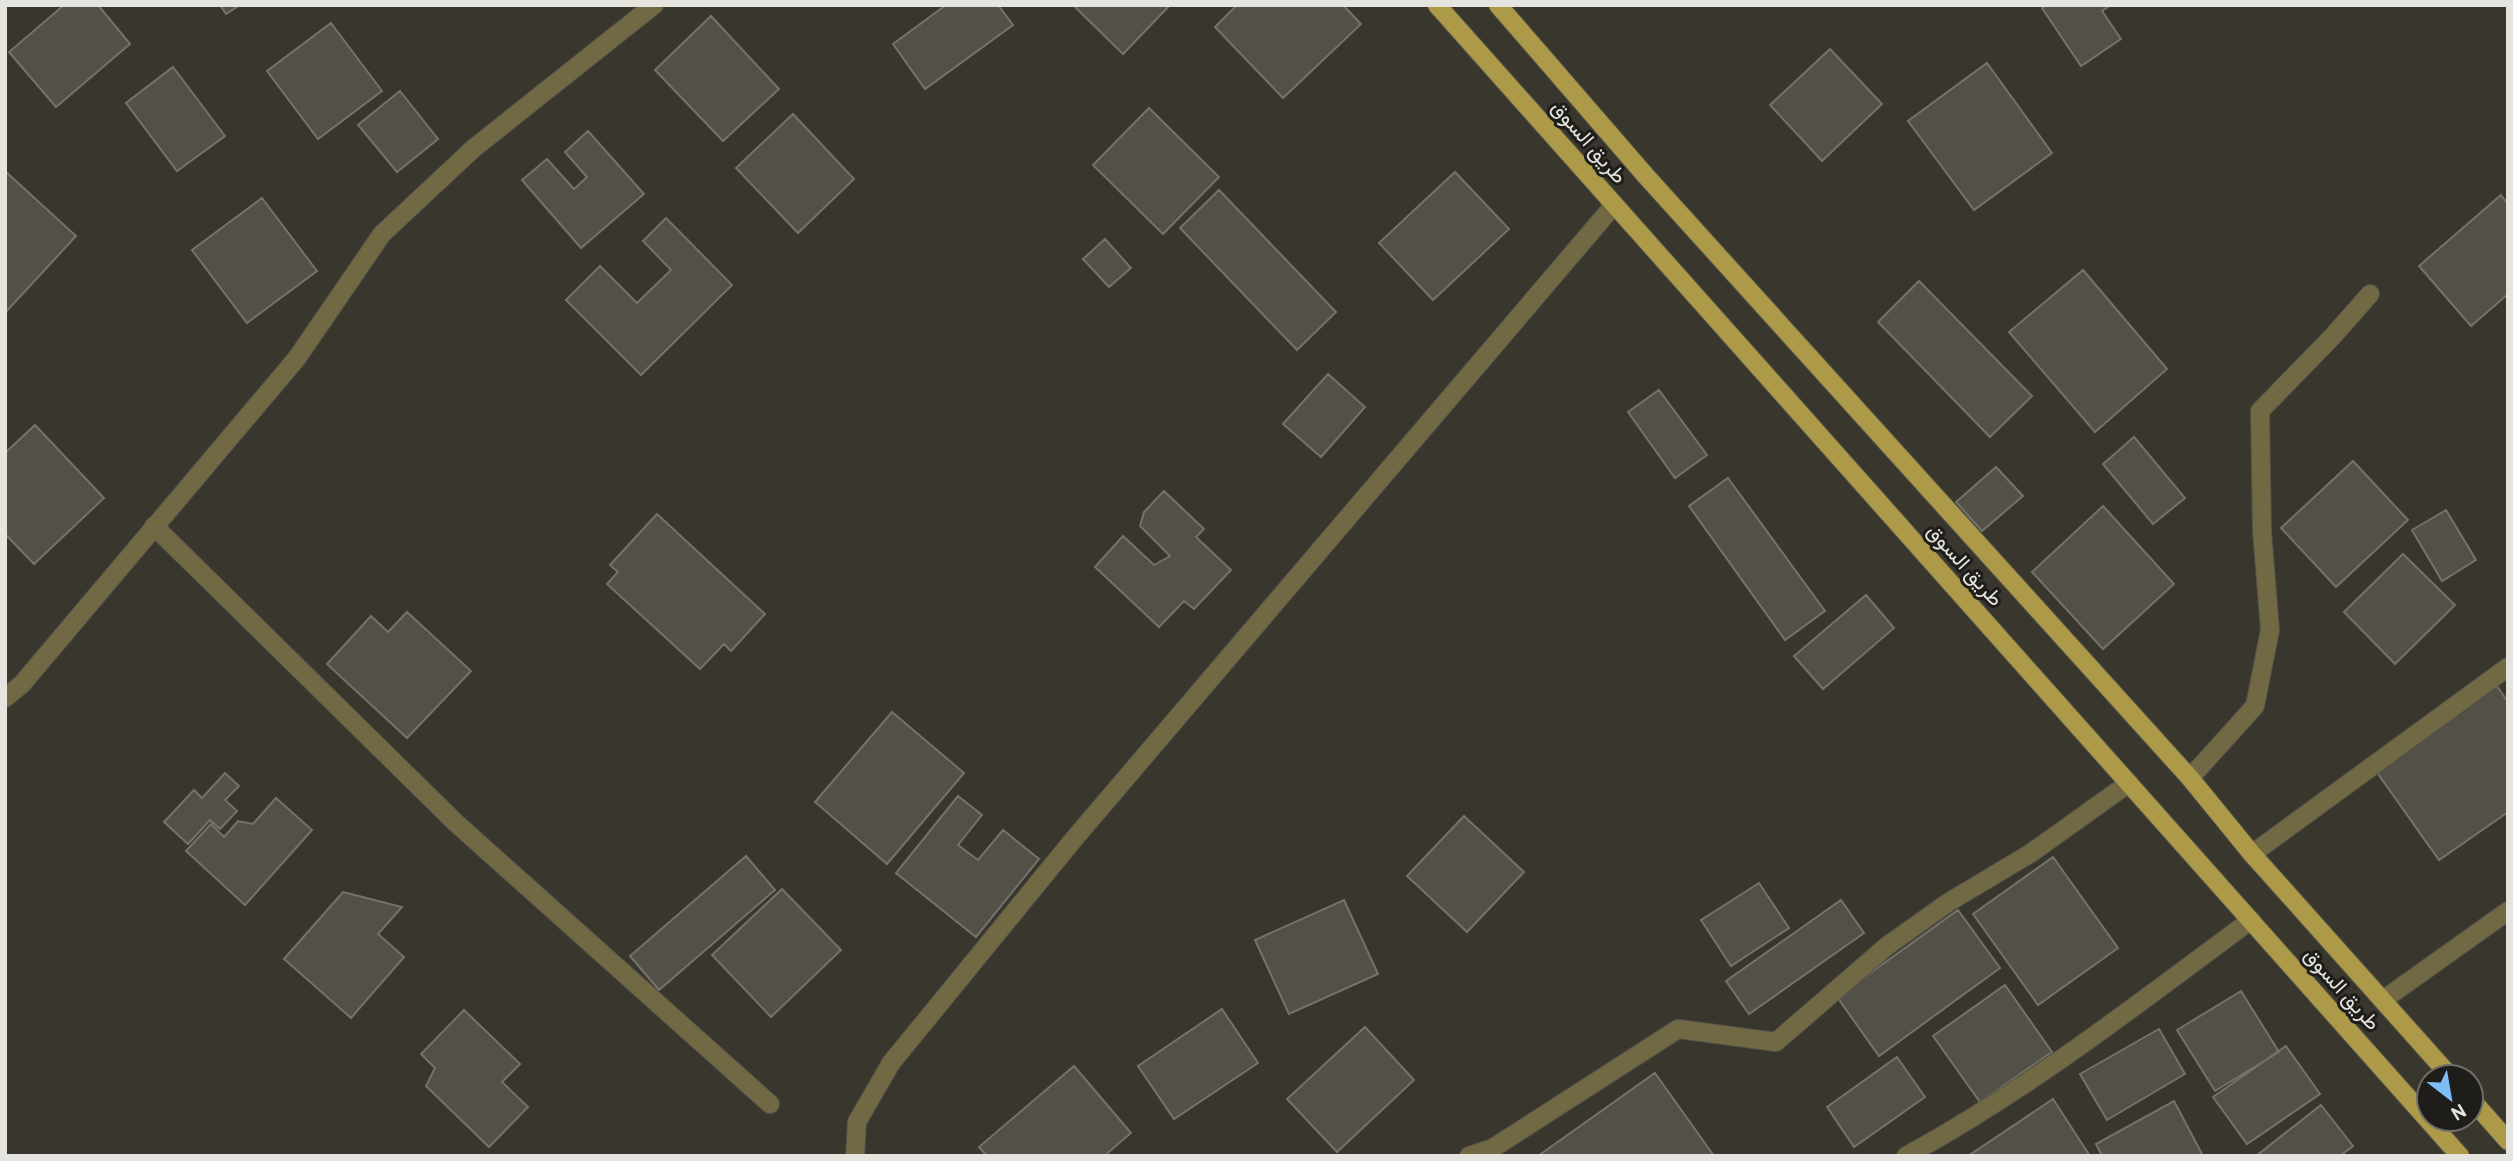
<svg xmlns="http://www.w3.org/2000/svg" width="2513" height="1161" font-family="Overpass,Vazirmatn,sans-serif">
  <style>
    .building { fill: #525047; stroke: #757369; stroke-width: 2 }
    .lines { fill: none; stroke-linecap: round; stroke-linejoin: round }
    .minor-casing { stroke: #545249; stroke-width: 20 }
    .major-casing { stroke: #545249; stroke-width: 20 }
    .minor { stroke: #716944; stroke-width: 18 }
    .major { stroke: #ac9a49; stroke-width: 18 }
    .labels { text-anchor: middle; stroke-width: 6; stroke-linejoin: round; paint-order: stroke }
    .street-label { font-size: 21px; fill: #e5e4df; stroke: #1e1d19 }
  </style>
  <rect width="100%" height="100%" fill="#38362d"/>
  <!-- building -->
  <path class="building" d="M64 5H98L130 44 56 107 9 52Z
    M220 5H240L226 14Z
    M946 5H998L1013 25 925 89 893 44Z
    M1073 5H1170L1123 54Z
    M1237 5H1343L1361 24 1283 98 1215 27Z
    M2046 5H2111L2102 11 2121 39 2081 66 2042 8Z
    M711 16 779 89 723 141 655 70Z
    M331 23 382 91 318 139 267 71Z
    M1830 49 1882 104 1822 161 1770 105Z
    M1987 63 2052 153 1974 210 1908 121Z
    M173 67 225 136 177 171 126 103Z
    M400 91 438 139 397 172 358 125Z
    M1149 108 1219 177 1163 234 1093 165Z
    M793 114 854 179 798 233 736 168Z
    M588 131 644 194 581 248 522 180 547 159 574 189 587 177 565 152Z
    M5 171 76 236 5 313Z
    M1455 172 1509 229 1433 300 1379 243Z
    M1219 190 1336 312 1297 350 1180 228Z
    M2501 195 2508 204V294L2471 326 2419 266Z
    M262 198 317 271 247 323 192 250Z
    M666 218 732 285 641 375 566 300 600 266 637 303 671 270 643 241Z
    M1105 239 1131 268 1109 287 1083 259Z
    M2083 270 2167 369 2095 432 2009 332Z
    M1919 281 2032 396 1990 437 1878 322Z
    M1328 374 1365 407 1321 457 1283 424Z
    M1659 390 1707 455 1675 478 1628 412Z
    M35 425 104 498 34 564 5 534V453Z
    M2134 437 2185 498 2153 524 2103 464Z
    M2353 461 2408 520 2336 587 2281 528Z
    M1996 467 2023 496 1982 531 1956 502Z
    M1728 478 1825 611 1785 640 1689 506Z
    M1164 491 1204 529 1196 537 1231 570 1194 609 1184 601 1159 627 1095 567 1123 536 1154 565 1170 556 1140 526 1144 512Z
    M2103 506 2174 584 2103 649 2032 572Z
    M2446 510 2476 560 2442 581 2412 530Z
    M657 514 765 614 731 651 724 644 700 669 607 584 618 572 610 565Z
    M2403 554 2455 605 2395 664 2344 612Z
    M1866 595 1894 628 1823 689 1794 656Z
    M407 612 471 671 407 738 327 664 371 616 388 632Z
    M2497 686 2508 702V812L2439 860 2376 771Z
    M892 712 964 773 887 864 815 802Z
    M225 773 239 786 225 800 237 811 220 829 210 820 188 844 164 822 194 790 202 798Z
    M958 796 982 815 958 845 978 860 1003 830 1039 859 976 937 896 873Z
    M276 798 312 830 245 905 186 851 211 824 224 837 238 821 253 824Z
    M1464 816 1524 872 1467 932 1407 876Z
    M746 856 775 890 659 990 630 956Z
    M2053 857 2118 948 2038 1005 1973 914Z
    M1759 883 1789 928 1731 966 1701 920Z
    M782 889 841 950 771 1017 712 955Z
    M343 892 402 907 378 934 404 957 351 1018 284 959Z
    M1344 900 1378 974 1289 1014 1255 940Z
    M1841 900 1864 933 1749 1014 1726 981Z
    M1958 910 2000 968 1879 1056 1837 997Z
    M2005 985 2052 1052 1980 1102 1933 1036Z
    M2241 991 2279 1052 2215 1091 2177 1030Z
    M1222 1009 1258 1063 1174 1119 1138 1066Z
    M464 1010 520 1064 502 1082 528 1107 489 1147 426 1086 435 1068 421 1054Z
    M1365 1027 1414 1080 1337 1152 1287 1099Z
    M2159 1029 2185 1074 2107 1120 2080 1074Z
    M2286 1046 2320 1094 2247 1144 2213 1097Z
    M1897 1057 1925 1097 1854 1147 1827 1107Z
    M1074 1066 1131 1133 1104 1156H987L979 1147Z
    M1655 1073 1714 1156H1538Z
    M2053 1099 2090 1156H1968Z
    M2174 1101 2202 1154 2199 1156H2102L2096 1144Z
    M2321 1105 2353 1146 2340 1156H2256Z"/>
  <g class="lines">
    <defs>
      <path id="minor" d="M154 526 456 823 770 1104
        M5 698 22 684 297 358 382 234 474 148 654 5
        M2190 778 2255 706 2270 630 2262 531 2260 411 2333 336 2370 294
        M2252 854 2508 667
        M2383 1000 2508 911
        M855 1156 857 1122 891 1063 1074 839 1614 205
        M1469 1156 1493 1148 1678 1029 1776 1042 1887 946 1949 902 2031 853 2129 783
        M1906 1156C2029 1089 2139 1003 2251 920"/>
      <path id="major" d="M1437 5 2460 1156
        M1498 5 1646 176 2190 778 2252 854 2451 1077
        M2471 1099 2508 1141"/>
    </defs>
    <!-- minor casing -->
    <use href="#minor" class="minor-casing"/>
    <!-- major casing -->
    <use href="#major" class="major-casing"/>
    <!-- minor -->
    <use href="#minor" class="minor"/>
    <!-- major -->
    <use href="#major" class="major"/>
  </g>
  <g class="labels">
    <!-- street labels -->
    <g class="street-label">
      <text transform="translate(1589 142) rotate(49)" y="7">طريق السوق</text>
      <text transform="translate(1965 565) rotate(48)" y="7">طريق السوق</text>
      <text transform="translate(2342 989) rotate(48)" y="7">طريق السوق</text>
    </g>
  </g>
  <!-- border -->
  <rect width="2513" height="1161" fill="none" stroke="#e5e4df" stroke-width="14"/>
  <!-- north arrow -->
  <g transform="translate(2450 1098) rotate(149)"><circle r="33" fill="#1e1d19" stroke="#6e6d68" stroke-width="2"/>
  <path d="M0-5L12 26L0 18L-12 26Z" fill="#7dbef9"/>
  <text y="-10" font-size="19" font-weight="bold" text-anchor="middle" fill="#e5e4df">N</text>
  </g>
</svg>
